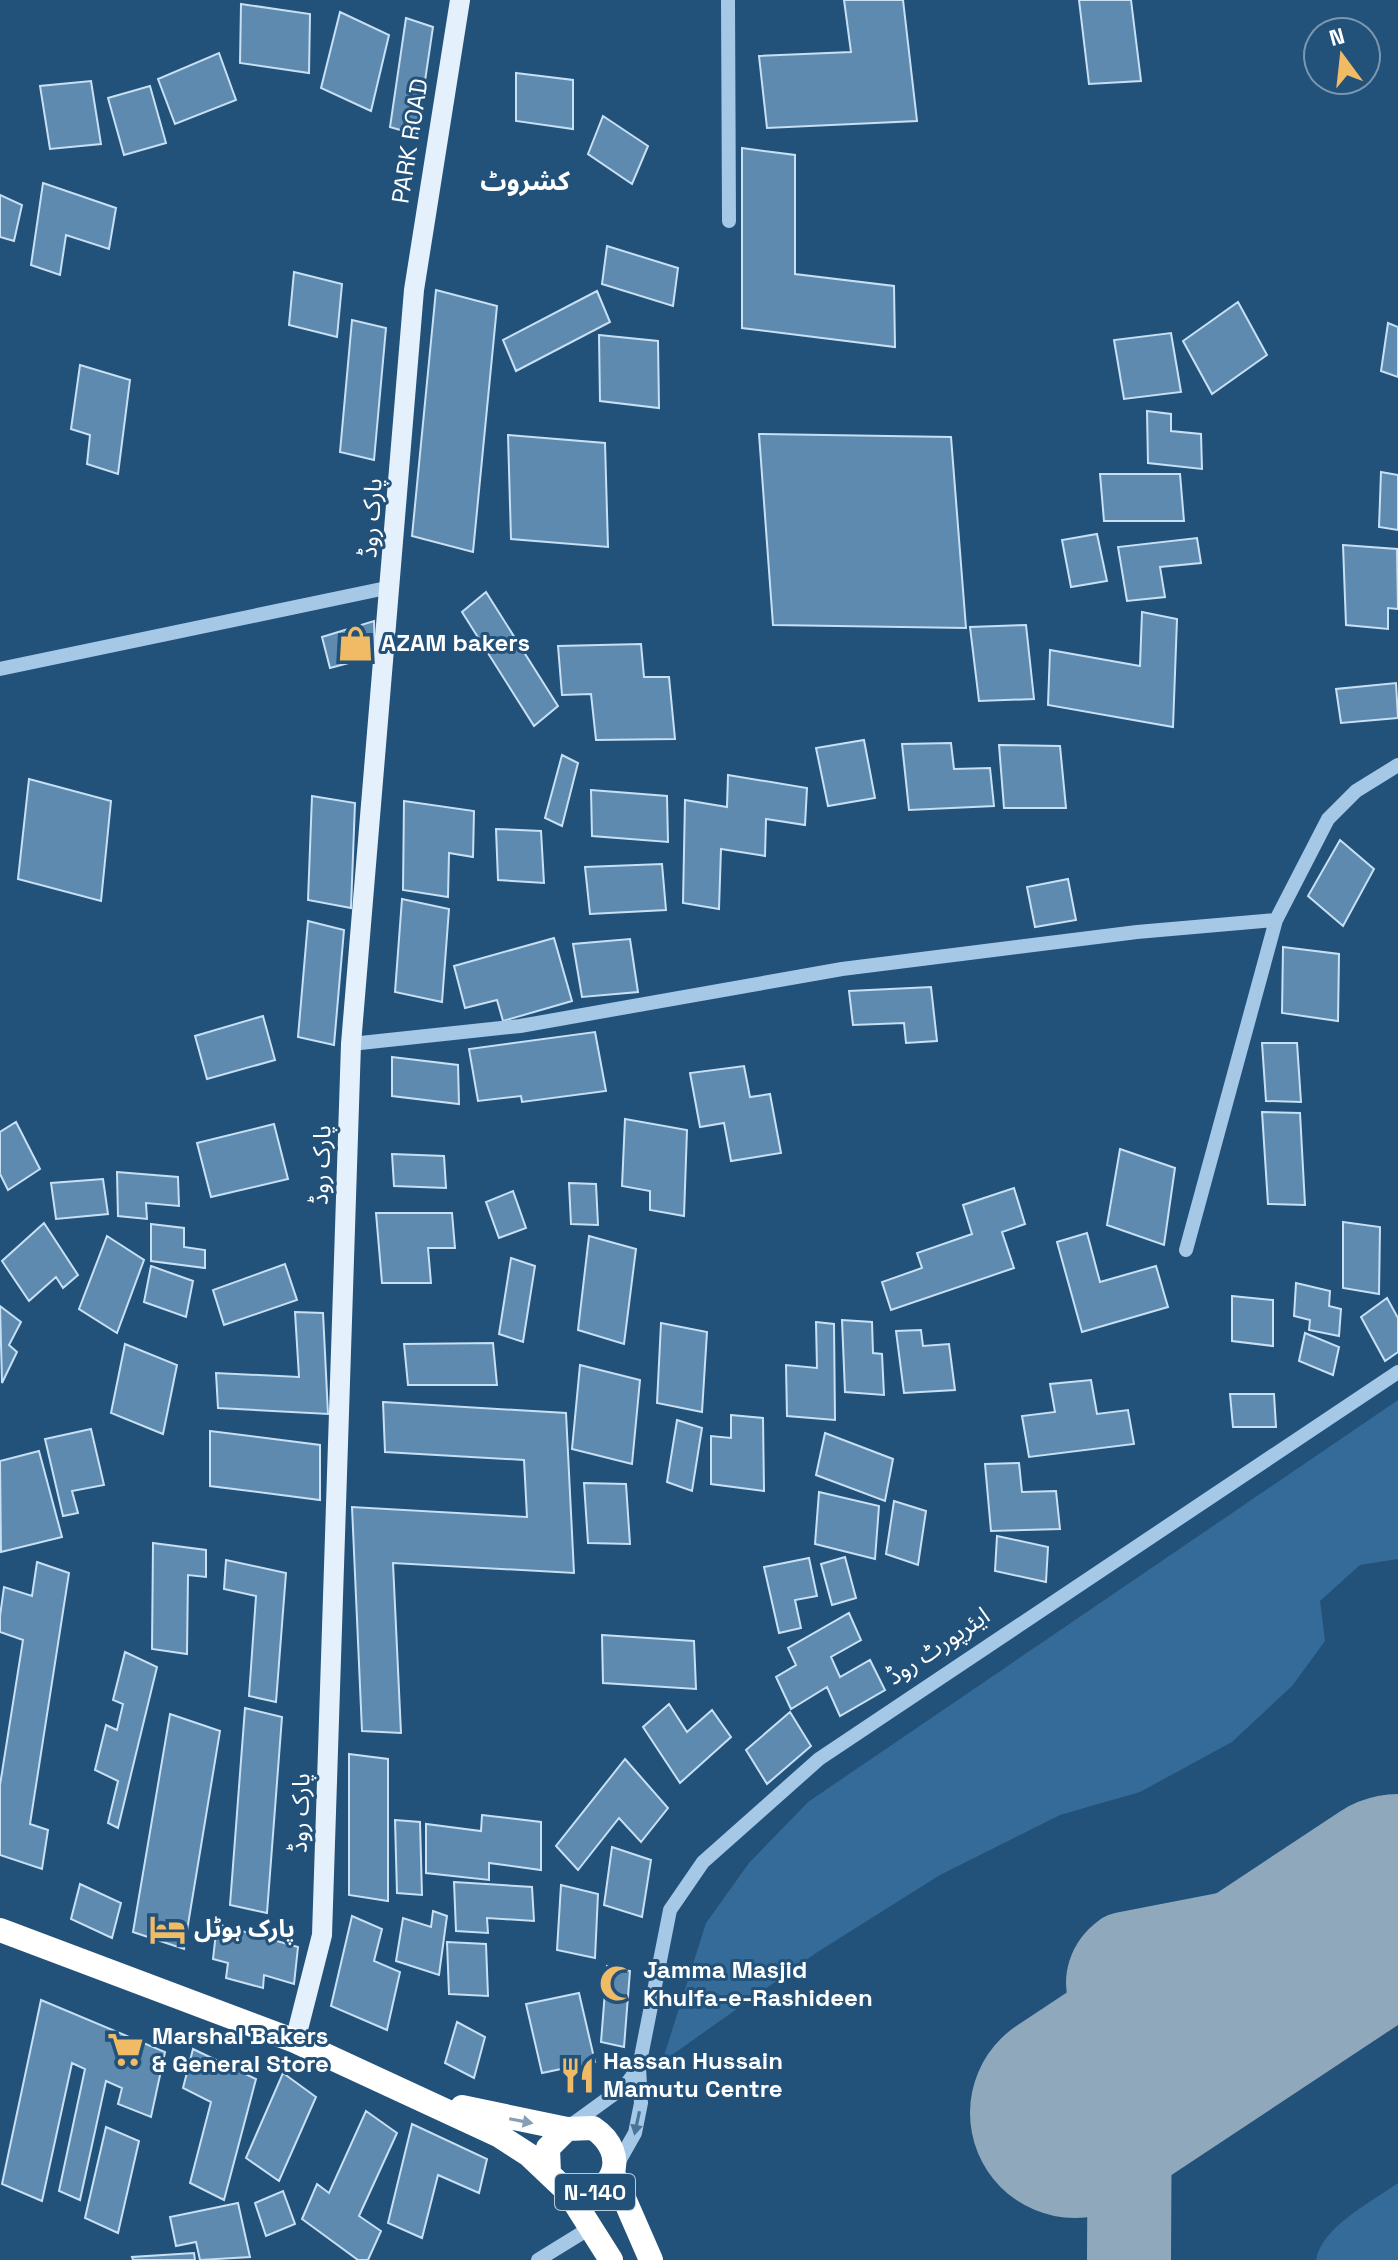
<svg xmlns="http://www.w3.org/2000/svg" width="1398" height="2260" font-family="'Space Grotesk','Noto Sans Arabic',sans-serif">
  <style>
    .green { fill: #356b98 }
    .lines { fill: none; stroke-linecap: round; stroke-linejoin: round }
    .taxiway { stroke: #90a8bc; stroke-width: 84 }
    .runway { stroke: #90a8bc; stroke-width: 210 }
    .building { fill: #5f8aaf; stroke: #c7e0f4; stroke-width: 2 }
    .minor { stroke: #a4c8e5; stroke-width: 14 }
    .major { stroke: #e5f0fd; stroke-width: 20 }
    .highway { stroke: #fff; stroke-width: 24 }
    .oneway { fill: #859fb6 }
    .oneway2 { fill: #49759a }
    .labels { text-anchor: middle; stroke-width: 6; stroke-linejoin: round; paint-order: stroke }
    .shield { fill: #22517a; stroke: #bdcbd7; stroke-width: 2 }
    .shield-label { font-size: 22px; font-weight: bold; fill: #fff }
    .street-label { font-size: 24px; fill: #fff; stroke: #22517a }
    .poi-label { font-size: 24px; font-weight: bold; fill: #fff; stroke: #22517a; text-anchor: start }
    .neighbourhood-label { font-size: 26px; font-weight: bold; fill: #fff; stroke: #22517a }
  </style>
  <rect width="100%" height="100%" fill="#22517a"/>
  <!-- green -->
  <path class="green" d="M1398 1400V1559L1360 1565 1320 1601 1325 1641 1292 1686 1232 1742 1140 1792 1060 1815 940 1875 816 1953 662 2062 706 1923 749 1863 808 1802Z
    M1398 2183V2260H1316C1322 2226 1372 2202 1398 2183Z"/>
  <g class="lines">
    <!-- taxiway -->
    <path class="taxiway" d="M1203 2028C1182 2032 1162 2037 1141 2028 1110 2014 1094 1976 1124 1954L1393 1902
      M1129 2260 1130 2076"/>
    <!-- runway -->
    <path class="runway" d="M1075 2113 1398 1899"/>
  </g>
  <!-- building -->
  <path class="building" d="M844 0H903L917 121 767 128 759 56 851 52Z
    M1079 0H1131L1141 81 1089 84Z
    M241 4 310 14 309 73 240 63Z
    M340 12 389 35 371 111 321 88Z
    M406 18 433 27 417 135 390 127Z
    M219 53 236 100 175 124 158 79Z
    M516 73 573 80V129L516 121Z
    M91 81 101 144 50 149 40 86Z
    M150 86 166 143 124 155 108 98Z
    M603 116 648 146 632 184 588 154Z
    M742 148 795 155V274L894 286 895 347 742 328Z
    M43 183 116 208 109 249 66 235 60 275 31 265Z
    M0 195 22 205 14 241 0 237Z
    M607 246 678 268 673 306 602 284Z
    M294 272 342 284 337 337 289 325Z
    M436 290 497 306 473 552 412 536Z
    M597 291 610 322 516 371 503 340Z
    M1238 302 1267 355 1212 394 1183 341Z
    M352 320 386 328 374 460 340 452Z
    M1388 323 1398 327V377L1381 371Z
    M1171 333 1181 392 1124 399 1114 340Z
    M599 335 658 341 659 408 600 401Z
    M80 365 130 380 118 474 87 464 90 435 71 429Z
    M1147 411 1171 414V431L1201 434 1202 469 1148 463Z
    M759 434 951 437 966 628 773 625Z
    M508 435 605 443 608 547 511 539Z
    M1381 472 1398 475V530L1379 527Z
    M1100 474H1180L1184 521H1104Z
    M1097 534 1107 581 1071 587 1062 540Z
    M1197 538 1201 563 1160 567 1165 597 1127 601 1118 547Z
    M1343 545 1397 549 1398 609 1388 608V629L1346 625Z
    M486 592 558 706 534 726 462 612Z
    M1142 612 1177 619 1173 727 1048 705 1050 650 1140 666Z
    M374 621 375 656 330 668 322 637Z
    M1026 625 1034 699 979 701 970 627Z
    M641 644 644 677H669L675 739 596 740 591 694 562 695 558 646Z
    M1396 683 1398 718 1341 723 1336 689Z
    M864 740 875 798 828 806 816 748Z
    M951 743 954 769 990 768 994 806 909 810 902 744Z
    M999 745 1060 746 1066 808H1004Z
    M562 755 578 763 562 826 545 818Z
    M728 775 807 788 805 825 766 819 765 856 721 849 719 909 683 903 685 800 727 807Z
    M29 779 111 801 101 901 18 879Z
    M591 790 667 796 668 842 592 836Z
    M312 796 355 803 351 908 308 900Z
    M404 801 474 811 473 857 449 853 448 897 403 890Z
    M496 829 541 831 544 883 498 880Z
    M1340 840 1374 869 1343 926 1308 896Z
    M662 864 666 910 590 914 585 867Z
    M1068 879 1076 920 1035 927 1027 887Z
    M402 899 449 909 442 1002 395 992Z
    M308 921 344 930 334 1045 298 1037Z
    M554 938 572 1001 503 1021 497 1000 465 1008 454 966Z
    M630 939 638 992 582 997 573 944Z
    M1283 947 1339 954 1338 1021 1282 1013Z
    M931 987 937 1041 906 1043 904 1023 853 1025 849 991Z
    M263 1016 275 1060 207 1079 195 1036Z
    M595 1032 606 1091 522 1102 521 1096 478 1101 469 1049Z
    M1262 1043H1297L1301 1102 1266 1101Z
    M392 1057 458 1065 459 1104 392 1096Z
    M744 1066 750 1097 770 1094 781 1153 731 1161 724 1123 700 1127 690 1073Z
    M1262 1112 1300 1113 1305 1205 1268 1204Z
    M625 1119 687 1130 684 1216 650 1210V1191L622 1186Z
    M16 1122 40 1169 8 1190 0 1174V1132Z
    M274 1124 288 1179 211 1197 197 1143Z
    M1120 1149 1175 1168 1164 1245 1107 1225Z
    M392 1154 444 1156 446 1188 394 1186Z
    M117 1172 178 1177 179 1206 146 1203 147 1219 118 1216Z
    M103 1179 108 1214 56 1219 51 1183Z
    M569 1183 596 1184 598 1225 571 1224Z
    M1014 1188 1025 1224 1002 1232 1014 1268 891 1310 882 1282 922 1268 917 1253 972 1234 963 1205Z
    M513 1191 526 1228 499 1238 486 1202Z
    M376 1213H452L455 1248H428L431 1283H382Z
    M1343 1222 1380 1227 1379 1294 1343 1288Z
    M44 1223 78 1275 63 1288 56 1277 29 1301 2 1261Z
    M151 1224 184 1228V1247L205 1250V1268L151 1261Z
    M1087 1233 1100 1282 1156 1266 1168 1307 1082 1332 1057 1242Z
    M107 1236 144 1260 117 1333 79 1309Z
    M589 1236 636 1249 624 1344 578 1330Z
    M511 1258 535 1266 523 1342 499 1334Z
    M285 1264 297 1300 224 1325 213 1290Z
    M151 1266 193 1281 186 1317 144 1302Z
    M1296 1283 1330 1291 1329 1306 1341 1309 1339 1336 1309 1330 1310 1320 1294 1316Z
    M1232 1296 1273 1300V1346L1232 1341Z
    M1387 1298 1398 1318V1352L1385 1361 1361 1317Z
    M0 1306 21 1322 9 1345 17 1352 2 1383Z
    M295 1312 323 1313 328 1414 218 1408 216 1373 299 1377Z
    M842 1320 872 1322 873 1353 882 1354 884 1395 845 1392Z
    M816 1322 834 1324 835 1420 787 1416 786 1365 817 1368Z
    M661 1323 707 1332 702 1412 657 1403Z
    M921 1330 923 1346 949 1344 955 1390 904 1393 896 1331Z
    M1305 1333 1339 1347 1333 1375 1299 1361Z
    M493 1343 497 1385H408L404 1344Z
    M125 1344 177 1365 163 1434 111 1413Z
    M580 1365 640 1380 632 1464 572 1449Z
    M1091 1380 1097 1414 1128 1410 1134 1444 1029 1457 1022 1416 1055 1412 1050 1384Z
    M1230 1394H1274L1276 1427H1233Z
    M383 1402 566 1413 574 1573 393 1563 401 1733 362 1731 352 1507 527 1517 524 1460 385 1452Z
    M731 1415 763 1418 764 1491 711 1484V1436L731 1438Z
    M677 1420 702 1428 692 1491 667 1482Z
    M91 1429 104 1485 72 1491 78 1513 63 1516 45 1439Z
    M210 1431 320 1445V1500L210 1486Z
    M825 1433 893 1459 885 1501 816 1475Z
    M39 1451 62 1537 1 1552 0 1461Z
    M1019 1463 1022 1492 1056 1491 1060 1529 991 1531 985 1464Z
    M584 1483 626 1484 630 1544 588 1543Z
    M819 1492 879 1506 875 1559 815 1544Z
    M894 1501 926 1511 918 1565 886 1554Z
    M997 1536 1048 1547 1046 1582 995 1571Z
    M153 1543 206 1550V1577L188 1575 187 1654 152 1649Z
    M845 1557 856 1598 832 1605 821 1564Z
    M809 1558 817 1596 795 1600 801 1628 779 1633 764 1567Z
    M226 1560 286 1573 276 1702 249 1696 256 1596 224 1589Z
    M37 1562 69 1573 30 1824 48 1830 42 1869 0 1855V1785L23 1640 0 1632V1616L4 1587 32 1596Z
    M849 1613 861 1640 831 1657 840 1677 870 1660 885 1690 840 1716 827 1687 791 1709 776 1677 796 1665 788 1648Z
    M602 1635 694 1641 696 1689 603 1683Z
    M125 1652 157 1667 118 1828 108 1823 118 1781 95 1770 106 1725 117 1730 123 1704 113 1700Z
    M669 1704 687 1732 712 1710 731 1737 680 1783 643 1727Z
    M245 1708 282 1717 267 1913 230 1905Z
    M790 1712 811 1746 767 1784 746 1750Z
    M170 1714 220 1731 184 1949 133 1932Z
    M349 1754 388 1759V1901L349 1895Z
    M625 1759 668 1808 641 1842 619 1818 578 1870 556 1846Z
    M482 1815 541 1822V1870L489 1863V1880L426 1873V1824L481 1831Z
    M395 1820 420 1822 422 1895 397 1893Z
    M612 1847 651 1860 642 1917 604 1905Z
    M454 1882 532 1887 534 1921 487 1918 488 1933 456 1931Z
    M80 1884 121 1903 112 1938 71 1919Z
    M561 1885 598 1894 595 1958 557 1950Z
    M433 1911 447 1916 439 1975 396 1961 403 1918 431 1927Z
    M352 1916 382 1929 374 1961 400 1972 387 2030 331 2006Z
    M217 1924 298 1947 294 1984 264 1975 263 1988 226 1978 228 1963 213 1959Z
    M447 1942 486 1944 488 1996 449 1994Z
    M607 1966 630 1971 624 2047 601 2042Z
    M579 1993 595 2062 542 2073 526 2004Z
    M41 2000 165 2052 151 2117 118 2104 122 2088 106 2081 80 2200 59 2191 85 2069 72 2063 42 2201 2 2184Z
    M457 2022 485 2037 474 2078 445 2063Z
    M193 2049 256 2079 224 2200 190 2183 211 2102 183 2088Z
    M283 2073 316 2097 279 2181 246 2158Z
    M366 2111 397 2133 359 2216 381 2231 368 2260H358L302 2219 317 2184 329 2193Z
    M412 2124 487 2159 479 2193 438 2175 422 2238 388 2223Z
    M106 2127 139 2141 118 2233 85 2218Z
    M283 2191 295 2224 266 2236 255 2203Z
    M238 2203 250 2257 200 2260 196 2242 176 2246 170 2217Z
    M194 2253 195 2260H133L132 2257Z"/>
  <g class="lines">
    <!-- minor -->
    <path class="minor" d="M728 0 729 221
      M0 669 391 587
      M351 1044 520 1026 842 969 1137 932 1276 920
      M1186 1250 1276 920 1328 819 1356 791 1398 765
      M570 2126 625 2086 639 2067
      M614 2170 635 2133 641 2103 639 2067 670 1910 703 1862 819 1759 1398 1372
      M538 2260 590 2228"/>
    <!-- major -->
    <path class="major" d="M295 2041 322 1935 351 1044 414 290 460 0"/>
    <!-- highway -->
    <path class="highway" d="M0 1930 295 2041 498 2135 529 2155 549 2174
      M462 2107 567 2129 593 2128C632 2154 614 2201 568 2192L549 2174 548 2148 567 2129
      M613 2173 651 2260
      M568 2192 611 2260"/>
  </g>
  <!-- one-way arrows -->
  <defs><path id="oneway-solid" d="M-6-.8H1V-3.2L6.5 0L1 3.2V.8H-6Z" transform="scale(2)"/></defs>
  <use class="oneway" href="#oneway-solid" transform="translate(521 2121) rotate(11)"/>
  <use class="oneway2" href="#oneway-solid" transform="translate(637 2123) rotate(102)"/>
  <!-- icons -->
  <defs>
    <symbol id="shop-bare" viewBox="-9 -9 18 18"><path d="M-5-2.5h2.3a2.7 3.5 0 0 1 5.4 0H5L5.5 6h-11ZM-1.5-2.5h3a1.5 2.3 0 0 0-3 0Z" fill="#f1bb66" stroke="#22517a" stroke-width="2.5" paint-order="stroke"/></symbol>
    <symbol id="hotel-bare" viewBox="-9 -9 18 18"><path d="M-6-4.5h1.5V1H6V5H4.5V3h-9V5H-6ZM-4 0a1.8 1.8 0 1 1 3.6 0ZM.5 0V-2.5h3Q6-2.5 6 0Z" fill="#f1bb66" stroke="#22517a" stroke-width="2.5" paint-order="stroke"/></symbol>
    <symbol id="mosque-bare" viewBox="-9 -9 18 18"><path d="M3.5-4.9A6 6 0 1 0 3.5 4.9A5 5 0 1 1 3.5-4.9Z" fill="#f1bb66" stroke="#22517a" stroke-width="2.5" paint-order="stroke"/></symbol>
    <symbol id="supermarket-bare" viewBox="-9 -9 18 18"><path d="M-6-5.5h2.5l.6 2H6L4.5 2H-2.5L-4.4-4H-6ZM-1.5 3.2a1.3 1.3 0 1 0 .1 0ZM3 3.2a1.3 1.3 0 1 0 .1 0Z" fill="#f1bb66" stroke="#22517a" stroke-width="2.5" paint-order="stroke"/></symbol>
    <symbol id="restaurant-bare" viewBox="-9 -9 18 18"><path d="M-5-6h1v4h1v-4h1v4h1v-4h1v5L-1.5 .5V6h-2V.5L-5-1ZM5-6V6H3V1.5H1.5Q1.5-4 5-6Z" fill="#f1bb66" stroke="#22517a" stroke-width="2.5" paint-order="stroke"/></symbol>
  </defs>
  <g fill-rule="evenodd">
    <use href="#shop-bare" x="330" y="618" width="51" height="51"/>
    <use href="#hotel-bare" x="142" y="1904" width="51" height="51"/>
    <use href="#mosque-bare" x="592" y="1958" width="51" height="51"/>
    <use href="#supermarket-bare" x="100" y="2024" width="51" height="51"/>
    <use href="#restaurant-bare" x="552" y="2050" width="51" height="51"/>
  </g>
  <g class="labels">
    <!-- shield labels -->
    <rect class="shield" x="555" y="2174" width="80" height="36" rx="6"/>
    <g class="shield-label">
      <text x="595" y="2200">N-140</text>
    </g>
    <!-- street labels -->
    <g class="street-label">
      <text transform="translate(410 141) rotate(-81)" y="8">PARK ROAD</text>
      <text transform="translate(371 518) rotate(-86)" y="8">پارک روڈ</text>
      <text transform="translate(321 1165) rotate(-88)" y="8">پارک روڈ</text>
      <text transform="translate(938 1646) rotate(-34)" y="8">ایئرپورٹ روڈ</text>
      <text transform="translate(300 1813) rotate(-88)" y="8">پارک روڈ</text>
    </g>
    <!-- poi labels -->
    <g class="poi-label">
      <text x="381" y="651">AZAM bakers</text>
      <text x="194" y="1937">پارک ہوٹل</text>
      <text x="643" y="1978">Jamma Masjid<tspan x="643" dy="28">Khulfa-e-Rashideen</tspan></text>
      <text x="152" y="2044">Marshal Bakers<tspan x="152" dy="28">&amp; General Store</tspan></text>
      <text x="603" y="2069">Hassan Hussain<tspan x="603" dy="28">Mamutu Centre</tspan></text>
    </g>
    <!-- neighbourhood labels -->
    <g class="neighbourhood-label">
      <text x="525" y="190">کشروٹ</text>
    </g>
  </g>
  <!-- north arrow -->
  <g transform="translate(1342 56) rotate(345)"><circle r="38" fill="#22517a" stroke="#7a97af" stroke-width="2"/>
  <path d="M0-6L14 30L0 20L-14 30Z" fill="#f1bb66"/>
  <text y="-12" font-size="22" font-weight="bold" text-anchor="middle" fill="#ffffff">N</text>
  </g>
</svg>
